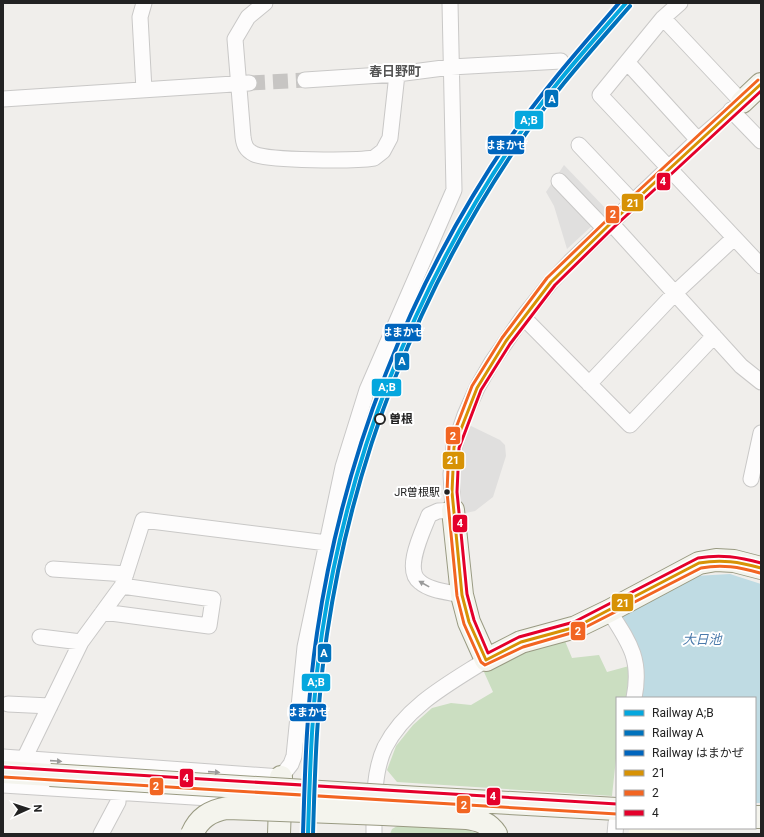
<svg xmlns="http://www.w3.org/2000/svg" width="764" height="837" font-family="Roboto,'Noto Sans JP',sans-serif">
  <style>
    .education { fill: #f8f7e8 }
    .forest { fill: #cbdec1 }
    .parking { fill: #e0dfde }
    .water { fill: #bfdbe3 }
    .lines { fill: none; stroke-linecap: round; stroke-linejoin: round }
    .street-tunnel { stroke: #c7c5c3; stroke-width: 15; stroke-dasharray: 15 8; stroke-linecap: butt }
    .street-casing { stroke: #c9c8c7; stroke-width: 17 }
    .secondary-casing { stroke: #999a82; stroke-width: 24 }
    .street { stroke: #fdfcfc; stroke-width: 15 }
    .secondary { stroke: #f4f4ed; stroke-width: 22 }
    .secondary-bridge-casing { stroke: #999a82; stroke-width: 24; stroke-linecap: butt }
    .secondary-bridge { stroke: #f4f4ed; stroke-width: 22 }
    .bus-1-casing { stroke: #fff; stroke-width: 6 }
    .bus-2-casing { stroke: #fff; stroke-width: 6 }
    .bus-3-casing { stroke: #fff; stroke-width: 6 }
    .bus-1 { stroke: #d79205; stroke-width: 3 }
    .bus-2 { stroke: #f26522; stroke-width: 3 }
    .bus-3 { stroke: #e4002b; stroke-width: 3 }
    .rail-1-casing { stroke: #fff; stroke-width: 7 }
    .rail-2-casing { stroke: #fff; stroke-width: 7 }
    .rail-3-casing { stroke: #fff; stroke-width: 7 }
    .rail-1 { stroke: #05a7de; stroke-width: 4 }
    .rail-2 { stroke: #0072bc; stroke-width: 4 }
    .rail-3 { stroke: #0065bd; stroke-width: 4 }
    .oneway { fill: #9a9a9a }
    .stop-dot { fill: #fff; stroke: #222; stroke-width: 2 }
    .bus-dot { fill: #222; stroke: #fff; stroke-width: 1.5 }
    .labels { text-anchor: middle; stroke-width: 4; stroke-linejoin: round; paint-order: stroke }
    .bus-label { font-size: 11px; fill: #222; stroke: #fff; text-anchor: end }
    .stop-label { font-size: 12px; font-weight: bold; fill: #222; stroke: #fff; text-anchor: start }
    .neighbourhood-label { font-size: 13px; font-weight: bold; fill: #555; stroke: #fff }
    .water-label { font-size: 13px; font-style: italic; fill: #4a7aab; stroke: #fff }
    .line-badge { stroke: #fff; stroke-width: 1.5 }
    .badge-label { font-size: 11px; text-anchor: middle; font-weight: bold; fill: #fff }
  </style>
  <rect width="100%" height="100%" fill="#f0eeeb"/>
  <!-- education -->
  <path class="education" d="M630 828 723 834H628Z"/>
  <!-- forest -->
  <path class="forest" d="M565 641 572 658 599 655 607 672 629 666 627 698H617V749L612 796 397 782 387 770 396 746 413 725 432 708 451 703 471 705 493 692 484 672 535 647Z
    M399 825 465 829 480 834H390L392 829Z"/>
  <!-- parking -->
  <path class="parking" d="M564 165 608 211 567 249 554 206 546 192Z
    M469 425 500 440 505 445 506 456 493 497 475 511 461 514 459 453Z"/>
  <!-- water -->
  <path class="water" d="M730 574 761 584V803H755V698H642V675L621 617 695 576Z"/>
  <g class="lines">
    <!-- street-tunnel -->
    <path class="street-tunnel" d="M250 83 305 80"/>
    <defs>
      <path id="street" d="M144 3 140 17 144 90
        M265 3 248 17 235 39 243 137C244 145 246 150 254 154 269 161 355 161 374 158L383 151 390 138 397 74
        M663 18 600 95 761 266
        M627 62 698 140
        M305 80 397 74 451 67 561 61
        M3 99 249 83
        M731 110 761 141
        M579 145 633 202
        M559 181 605 229
        M611 223 741 366 761 382
        M523 317 630 425 714 336
        M589 384 675 293 734 238
        M751 479 761 433
        M53 569 126 574
        M462 595C449 592 430 591 420 582 403 570 423 531 429 515L438 511 453 510 451 474 454 447 465 415 477 388 492 362 523 317 551 282 570 262 698 140 742 102 663 18 680 3
        M609 611C629 642 642 659 634 698
        M103 612 209 626 213 599 122 586
        M40 637 81 642
        M8 704 50 706
        M3 757 281 777 291 764 294 756 305 647 343 467 367 390 454 190 450 3
        M24 759 81 642 122 586 143 520 327 543
        M3 785 241 800
        M101 834 118 802 119 781
        M374 834C374 807 373 772 385 747 406 706 450 683 486 660
        M615 834 616 823"/>
      <path id="secondary" d="M742 102 761 84
        M453 510 462 595 469 622 486 660 521 642 576 627 609 611 699 563 716 560 734 561 761 568
        M3 772 50 775
        M385 796 617 809
        M383 814 466 818C479 820 489 823 496 834
        M755 817H761
        M279 834 281 777"/>
    </defs>
    <!-- street casing -->
    <use href="#street" class="street-casing"/>
    <!-- secondary casing -->
    <use href="#secondary" class="secondary-casing"/>
    <!-- street -->
    <use href="#street" class="street"/>
    <!-- secondary -->
    <use href="#secondary" class="secondary"/>
    <defs>
      <path id="secondary-bridge" d="M50 775 385 796
        M192 834C199 818 210 811 227 808L383 814"/>
    </defs>
    <!-- secondary-bridge casing -->
    <use href="#secondary-bridge" class="secondary-bridge-casing"/>
    <!-- secondary-bridge -->
    <use href="#secondary-bridge" class="secondary-bridge"/>
    <defs>
      <path id="bus-1" d="M486 660 469 622 462 595 452 492 454 447 477 388 506 341 551 282 611 223 761 84
        M486 660 521 642 576 627 699 563C722 559 739 562 761 568"/>
      <path id="bus-2" d="M758 80 608 219 547 278 502 338 472 386 449 446 447 492 457 596 464 624 481 662 485 665 523 647 578 631 701 568C722 564 739 567 760 573
        M3 777 617 814"/>
      <path id="bus-3" d="M761 91 614 227 555 285 510 344 481 390 459 448 457 492 467 594 474 620 488 653 519 637 574 622 698 558C721 554 739 557 761 563
        M3 767 617 804"/>
    </defs>
    <!-- bus-1 casing -->
    <use href="#bus-1" class="bus-1-casing"/>
    <!-- bus-2 casing -->
    <use href="#bus-2" class="bus-2-casing"/>
    <!-- bus-3 casing -->
    <use href="#bus-3" class="bus-3-casing"/>
    <!-- bus-1 -->
    <use href="#bus-1" class="bus-1"/>
    <!-- bus-2 -->
    <use href="#bus-2" class="bus-2"/>
    <!-- bus-3 -->
    <use href="#bus-3" class="bus-3"/>
    <defs>
      <path id="rail-1" d="M308 834C310 767 312 699 322 633 349 456 414 290 514 142 547 92 587 48 626 3"/>
      <path id="rail-2" d="M313 834C315 767 317 700 327 634 353 458 418 292 518 145 551 95 591 51 630 6"/>
      <path id="rail-3" d="M303 834C305 767 307 699 317 633 343 456 409 286 510 138 543 90 581 47 619 3"/>
    </defs>
    <!-- rail-1 casing -->
    <use href="#rail-1" class="rail-1-casing"/>
    <!-- rail-2 casing -->
    <use href="#rail-2" class="rail-2-casing"/>
    <!-- rail-3 casing -->
    <use href="#rail-3" class="rail-3-casing"/>
    <!-- rail-1 -->
    <use href="#rail-1" class="rail-1"/>
    <!-- rail-2 -->
    <use href="#rail-2" class="rail-2"/>
    <!-- rail-3 -->
    <use href="#rail-3" class="rail-3"/>
  </g>
  <!-- one-way arrows -->
  <defs><path id="oneway-solid" d="M-6-.8H1V-3.2L6.5 0L1 3.2V.8H-6Z"/></defs>
  <g class="oneway">
    <use href="#oneway-solid" transform="translate(424 584) rotate(-151)"/>
    <use href="#oneway-solid" transform="translate(56 761) rotate(4)"/>
    <use href="#oneway-solid" transform="translate(214 772) rotate(4)"/>
  </g>
  <!-- markers -->
  <circle class="stop-dot" cx="380" cy="419" r="5"/>
  <circle class="bus-dot" cx="447" cy="492" r="3.5"/>
  <g class="labels">
    <!-- bus labels -->
    <g class="bus-label">
      <text x="440" y="496">JR曽根駅</text>
    </g>
    <!-- stop labels -->
    <g class="stop-label">
      <text x="389" y="423">曽根</text>
    </g>
    <!-- neighbourhood labels -->
    <g class="neighbourhood-label">
      <text x="395" y="76">春日野町</text>
    </g>
    <!-- water labels -->
    <g class="water-label">
      <text x="702" y="644">大日池</text>
    </g>
  </g>
  <g class="line-badge">
    <rect x="544" y="89" width="15" height="19" rx="4" fill="#0072bc"/>
    <rect x="514" y="110" width="30" height="20" rx="4" fill="#05a7de"/>
    <rect x="487" y="135" width="38" height="20" rx="4" fill="#0065bd"/>
    <rect x="656" y="172" width="15" height="19" rx="4" fill="#e4002b"/>
    <rect x="621" y="193" width="23" height="19" rx="4" fill="#d79205"/>
    <rect x="605" y="205" width="15" height="19" rx="4" fill="#f26522"/>
    <rect x="384" y="323" width="38" height="19" rx="4" fill="#0065bd"/>
    <rect x="394" y="352" width="16" height="19" rx="4" fill="#0072bc"/>
    <rect x="371" y="378" width="31" height="19" rx="4" fill="#05a7de"/>
    <rect x="445" y="426" width="16" height="19" rx="4" fill="#f26522"/>
    <rect x="442" y="451" width="23" height="19" rx="4" fill="#d79205"/>
    <rect x="452" y="514" width="16" height="19" rx="4" fill="#e4002b"/>
    <rect x="611" y="593" width="23" height="19" rx="4" fill="#d79205"/>
    <rect x="570" y="621" width="16" height="20" rx="4" fill="#f26522"/>
    <rect x="317" y="643" width="15" height="20" rx="4" fill="#0072bc"/>
    <rect x="301" y="673" width="30" height="19" rx="4" fill="#05a7de"/>
    <rect x="289" y="703" width="38" height="19" rx="4" fill="#0065bd"/>
    <rect x="179" y="768" width="15" height="20" rx="4" fill="#e4002b"/>
    <rect x="149" y="777" width="15" height="19" rx="4" fill="#f26522"/>
    <rect x="486" y="787" width="15" height="19" rx="4" fill="#e4002b"/>
    <rect x="456" y="795" width="15" height="19" rx="4" fill="#f26522"/>
  </g>
  <g class="badge-label">
    <text x="552" y="103">A</text>
    <text x="529" y="124">A;B</text>
    <text x="506" y="149">はまかぜ</text>
    <text x="663" y="185">4</text>
    <text x="633" y="207">21</text>
    <text x="613" y="218">2</text>
    <text x="403" y="336">はまかぜ</text>
    <text x="402" y="365">A</text>
    <text x="387" y="391">A;B</text>
    <text x="453" y="440">2</text>
    <text x="453" y="464">21</text>
    <text x="460" y="527">4</text>
    <text x="623" y="607">21</text>
    <text x="578" y="635">2</text>
    <text x="324" y="657">A</text>
    <text x="316" y="686">A;B</text>
    <text x="308" y="716">はまかぜ</text>
    <text x="186" y="782">4</text>
    <text x="156" y="790">2</text>
    <text x="493" y="800">4</text>
    <text x="464" y="809">2</text>
  </g>
  <!-- border -->
  <rect width="764" height="837" fill="none" stroke="#222222" stroke-width="8"/>
  <!-- legend -->
  <rect x="616" y="697" width="140" height="132" fill="#ffffff" stroke="#a7a7a7"/>
  <rect x="624" y="710" width="20" height="6" fill="#05a7de" stroke="#a7a7a7"/>
  <text x="652" y="717" font-size="12" fill="#222222">Railway A;B</text>
  <rect x="624" y="730" width="20" height="6" fill="#0072bc" stroke="#a7a7a7"/>
  <text x="652" y="737" font-size="12" fill="#222222">Railway A</text>
  <rect x="624" y="750" width="20" height="6" fill="#0065bd" stroke="#a7a7a7"/>
  <text x="652" y="757" font-size="12" fill="#222222">Railway はまかぜ</text>
  <rect x="624" y="770" width="20" height="6" fill="#d79205" stroke="#a7a7a7"/>
  <text x="652" y="777" font-size="12" fill="#222222">21</text>
  <rect x="624" y="790" width="20" height="6" fill="#f26522" stroke="#a7a7a7"/>
  <text x="652" y="797" font-size="12" fill="#222222">2</text>
  <rect x="624" y="810" width="20" height="6" fill="#e4002b" stroke="#a7a7a7"/>
  <text x="652" y="817" font-size="12" fill="#222222">4</text>
  <!-- north arrow -->
  <g transform="translate(28 809) rotate(87)" stroke="#ffffff" stroke-width="3" paint-order="stroke">
  <path d="M0-3L7 15L0 10L-7 15Z" fill="#222222"/>
  <text y="-6" font-size="11" font-weight="bold" text-anchor="middle" fill="#222222">N</text>
  </g>
</svg>
